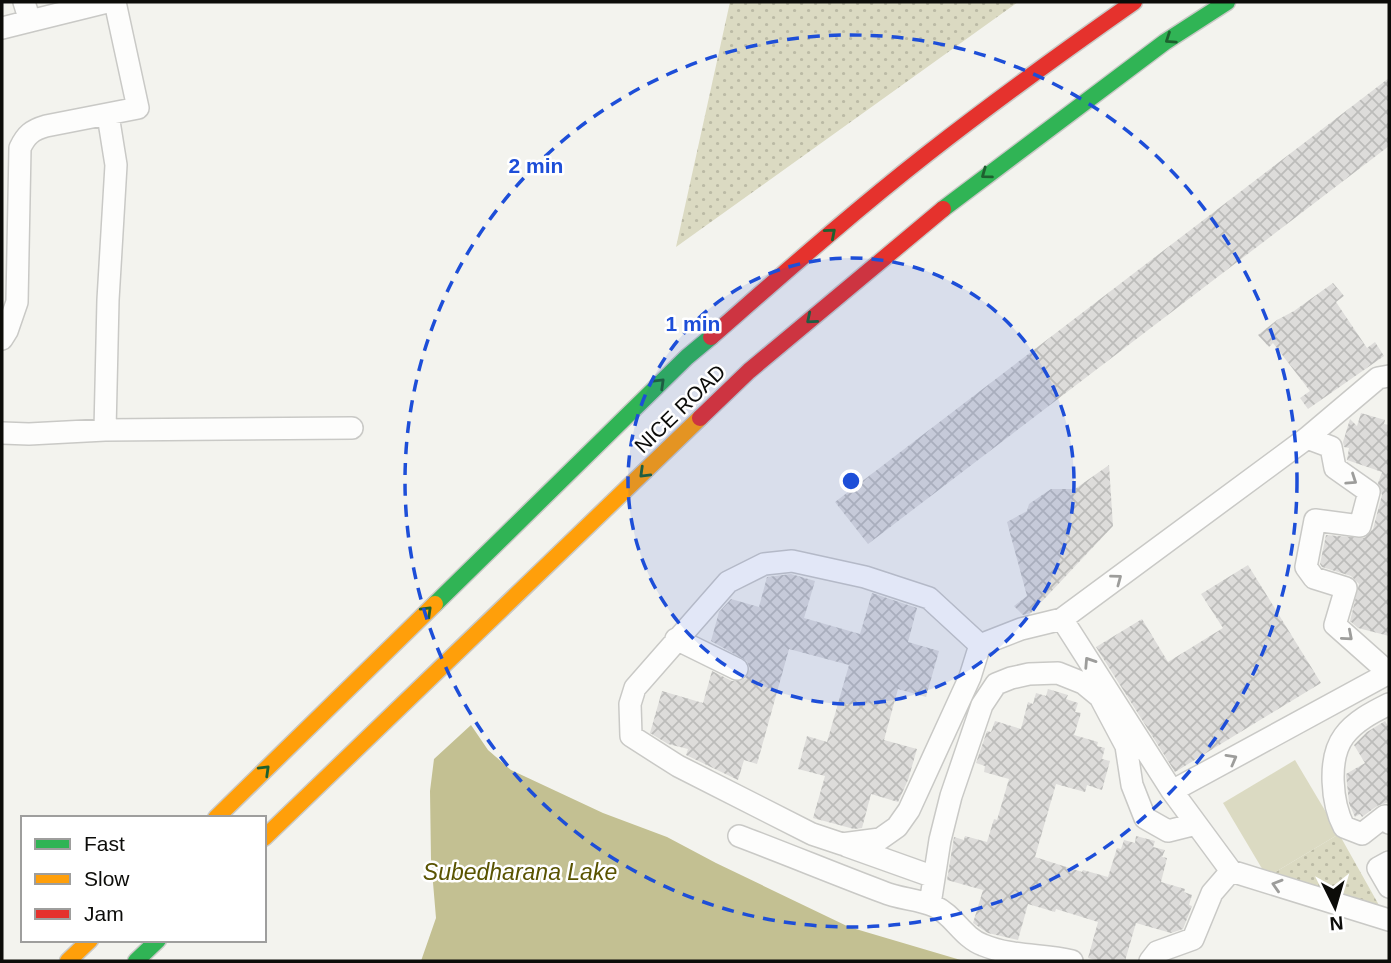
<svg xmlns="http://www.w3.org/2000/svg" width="1391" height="963" font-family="Helvetica,sans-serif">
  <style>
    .grass { fill: url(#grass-dots) }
    .pitch { fill: #dbdac2 }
    .water { fill: #c3c092 }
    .building { fill: url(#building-cross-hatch) }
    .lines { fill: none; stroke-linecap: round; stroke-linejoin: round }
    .street-casing { stroke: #c9c9c6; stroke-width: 24 }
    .fast-casing { stroke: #c9c9c6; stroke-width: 19 }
    .slow-casing { stroke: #c9c9c6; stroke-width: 19 }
    .jam-casing { stroke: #c9c9c6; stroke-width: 19 }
    .street { stroke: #fdfdfc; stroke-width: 21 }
    .fast { stroke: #30b455; stroke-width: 16 }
    .slow { stroke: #ff9f0a; stroke-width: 16 }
    .jam { stroke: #e5322d; stroke-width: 16 }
    .oneway { stroke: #1e602f }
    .oneway2 { stroke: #9d9d9b }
    .ring { fill: none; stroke: #1d4ed8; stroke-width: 3.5; stroke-dasharray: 12 9 }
    .labels { text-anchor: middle; stroke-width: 5; stroke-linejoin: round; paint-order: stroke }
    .street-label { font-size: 21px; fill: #0c0c09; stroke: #fff }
    .water-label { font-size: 23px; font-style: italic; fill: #595301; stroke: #fff }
    .centre { fill: #1d4ed8; stroke: #fff; stroke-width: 3.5 }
    .ring-label { font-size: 21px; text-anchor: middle; font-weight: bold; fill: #1d4ed8; stroke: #fff; stroke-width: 5; stroke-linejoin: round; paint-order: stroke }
  </style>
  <defs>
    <pattern id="grass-dots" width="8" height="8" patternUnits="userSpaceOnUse" patternTransform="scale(1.75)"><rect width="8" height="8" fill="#dbdac2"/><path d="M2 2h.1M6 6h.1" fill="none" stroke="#bbbaa5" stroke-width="1.8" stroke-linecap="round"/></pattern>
    <pattern id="building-cross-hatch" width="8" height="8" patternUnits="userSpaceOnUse" patternTransform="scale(1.75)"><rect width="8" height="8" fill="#dddcda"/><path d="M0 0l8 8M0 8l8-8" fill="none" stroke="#bcbcba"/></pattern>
  </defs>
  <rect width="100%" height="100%" fill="#f3f3ee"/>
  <!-- grass -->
  <path class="grass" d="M730 2H1018L676 247Z
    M1339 834 1380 907 1267 877Z"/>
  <!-- pitch -->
  <path class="pitch" d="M1295 760 1339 834 1267 877 1223 803Z"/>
  <!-- water -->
  <path class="water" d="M471 725 488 750 511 770 603 813 667 837 716 863 849 927 964 961H421L436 918 431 859 430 791 434 759Z"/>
  <!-- building -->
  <path class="building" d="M1389 78V146L868 544 835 502Z
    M1333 283 1344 296 1336 302 1367 348 1375 342 1384 356 1308 409 1300 398 1310 391 1273 343 1269 347 1258 335 1277 320 1294 311Z
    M1361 413 1385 420 1384 424 1389 425V636L1358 628 1350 621 1359 584 1351 576 1322 567 1320 564 1326 535 1364 538 1373 529 1382 495 1378 483 1382 472 1347 460 1349 448 1344 447 1343 442 1350 419 1357 426Z
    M1109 465 1113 526 1031 613 1023 615 1014 606 1027 596 1007 522 1027 511 1029 504 1051 489H1075Z
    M1248 565 1321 683 1175 772 1096 647 1142 619 1168 662 1223 628 1201 594Z
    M791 574 815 581 804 618 860 634 872 593 917 608 908 642 939 651 926 697 898 689 884 740 917 749 908 780 898 802 871 794 862 828 854 829 813 818 825 776 798 769 807 736 827 742 849 665 789 649 757 764 744 760 738 780 686 755 688 749 668 744 650 733 662 691 703 703 712 671 732 681 745 679 750 669 747 661 711 641 719 612 731 599 759 607 767 577Z
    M1048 689 1068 695 1066 699 1078 703 1075 712 1081 713 1074 735 1098 742 1097 746 1105 748 1102 759 1110 761 1102 790 1087 785 1085 792 1056 784 1035 857 1082 872 1083 870 1108 877 1117 848 1121 849 1124 840 1135 843 1136 836 1155 841 1153 847 1165 850 1162 857 1167 858 1161 882 1185 889 1184 892 1192 895 1189 905 1192 906 1183 929 1171 933 1136 923 1125 961H1100L1088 958 1098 922 1056 909 1055 912 1028 904 1018 940 988 933 973 923 983 890 947 880 954 837 964 840 965 836 987 842 994 819 997 820 1009 779 984 772 985 766 976 763 987 731 991 732 995 721 1021 729 1028 702 1033 704 1036 693 1046 696Z
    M1385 721 1389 728V802L1377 806 1362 817 1360 814 1355 817 1349 803 1346 774 1365 763 1354 745 1367 732Z"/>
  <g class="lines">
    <defs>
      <path id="street" d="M24 2 30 21 107 2
        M2 28 30 21
        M2 339 7 331 17 302 20 148C26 135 32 130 46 126L138 108 115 2
        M105 430 108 300 116 165 108 115
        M2 433 29 434 105 430 352 428
        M1307 438 1331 447 1335 468 1369 492 1360 526 1315 520 1306 567 1314 578 1346 588 1335 625 1389 673
        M1062 619 1172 791 1231 871 1389 920
        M676 639 737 669
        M980 645 929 598 865 577 792 561 764 564 728 582 635 688 630 704 631 736 678 766 812 834 842 844 880 839 897 827 909 810 970 677 980 645 1021 629 1062 619 1307 438 1378 378 1389 376
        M1389 704C1373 712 1355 721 1344 736 1327 759 1332 804 1344 827L1362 834 1385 816 1389 823
        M1172 791 1389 673
        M739 836C787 854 835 874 883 892 899 899 918 899 934 906 954 915 962 937 983 945 1012 957 1042 954 1072 961
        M847 846 934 877
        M1389 862 1378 868 1389 887
        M930 904 940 840 951 796 982 705 996 684 1011 678 1029 674 1058 673 1083 683 1100 697 1126 746 1132 785 1145 818 1168 831 1196 824
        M1150 961 1157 952 1193 939 1212 893 1231 871"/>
      <path id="fast" d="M943 209 1165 42 1227 2
        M435 604 687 357 711 337
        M136 961 158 940"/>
      <path id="slow" d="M216 818 435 604
        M264 838 700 418
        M68 961 90 940"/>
      <path id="jam" d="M711 337C782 275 853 212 927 154 995 101 1064 51 1134 2
        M700 418 749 371 943 209"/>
    </defs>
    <!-- street casing -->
    <use href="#street" class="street-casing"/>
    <!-- fast casing -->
    <use href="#fast" class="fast-casing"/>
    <!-- slow casing -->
    <use href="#slow" class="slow-casing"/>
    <!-- jam casing -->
    <use href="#jam" class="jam-casing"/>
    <!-- street -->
    <use href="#street" class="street"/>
    <!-- fast -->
    <use href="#fast" class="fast"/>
    <!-- slow -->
    <use href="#slow" class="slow"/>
    <!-- jam -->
    <use href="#jam" class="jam"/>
  </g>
  <!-- one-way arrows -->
  <defs><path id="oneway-chevron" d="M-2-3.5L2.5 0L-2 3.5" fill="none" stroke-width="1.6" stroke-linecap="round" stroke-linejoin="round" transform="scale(1.75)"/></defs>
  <g class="oneway">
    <use href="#oneway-chevron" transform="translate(1170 39) rotate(146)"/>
    <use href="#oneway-chevron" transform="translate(986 174) rotate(144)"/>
    <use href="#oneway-chevron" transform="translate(831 233) rotate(-41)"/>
    <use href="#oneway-chevron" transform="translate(811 319) rotate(140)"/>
    <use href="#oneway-chevron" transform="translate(660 383) rotate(-44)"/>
    <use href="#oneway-chevron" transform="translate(644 473) rotate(136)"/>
    <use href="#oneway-chevron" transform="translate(427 611) rotate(-44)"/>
    <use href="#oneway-chevron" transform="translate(265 770) rotate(-44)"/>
  </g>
  <g class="oneway2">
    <use href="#oneway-chevron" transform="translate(1352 480) rotate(34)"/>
    <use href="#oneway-chevron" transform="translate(1117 579) rotate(-37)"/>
    <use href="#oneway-chevron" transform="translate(1348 636) rotate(41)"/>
    <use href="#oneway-chevron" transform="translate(1089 662) rotate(-123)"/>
    <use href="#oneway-chevron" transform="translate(1232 759) rotate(-29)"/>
    <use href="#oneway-chevron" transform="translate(1277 885) rotate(-163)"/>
  </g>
  <!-- distance rings -->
  <circle cx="851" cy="481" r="223" fill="#1d4ed8" fill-opacity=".12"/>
  <g class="ring">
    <circle cx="851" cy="481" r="223"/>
    <circle cx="851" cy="481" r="446"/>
  </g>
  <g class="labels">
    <!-- street labels -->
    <g class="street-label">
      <text transform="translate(680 409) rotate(-44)" y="7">NICE ROAD</text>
    </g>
    <!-- water labels -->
    <g class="water-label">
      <text x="520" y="880">Subedharana Lake</text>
    </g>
  </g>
  <circle cx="851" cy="481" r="10" class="centre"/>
  <g class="ring-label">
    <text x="536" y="173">2 min</text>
    <text x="693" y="331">1 min</text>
  </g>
  <!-- border -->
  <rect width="1391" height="963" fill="none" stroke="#0c0c09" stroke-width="7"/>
  <!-- legend -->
  <rect x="21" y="816" width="245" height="126" fill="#ffffff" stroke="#9e9e9d" stroke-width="2"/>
  <rect x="35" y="839" width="35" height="10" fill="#30b455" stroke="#9e9e9d" stroke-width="2"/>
  <text x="84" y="851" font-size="21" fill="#0c0c09">Fast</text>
  <rect x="35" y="874" width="35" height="10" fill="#ff9f0a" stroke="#9e9e9d" stroke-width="2"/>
  <text x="84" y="886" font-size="21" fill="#0c0c09">Slow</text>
  <rect x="35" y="909" width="35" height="10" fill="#e5322d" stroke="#9e9e9d" stroke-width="2"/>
  <text x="84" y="921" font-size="21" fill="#0c0c09">Jam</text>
  <!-- north arrow -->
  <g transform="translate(1335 907) rotate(175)" stroke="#ffffff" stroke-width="5" paint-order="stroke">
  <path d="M0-5L12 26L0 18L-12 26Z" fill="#0c0c09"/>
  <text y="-10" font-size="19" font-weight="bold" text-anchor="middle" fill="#0c0c09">N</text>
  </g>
</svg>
